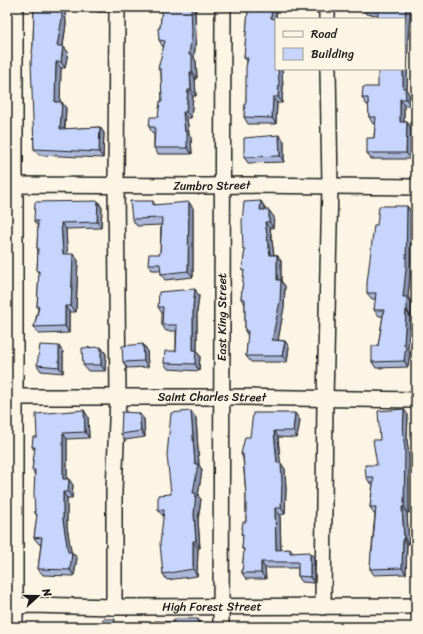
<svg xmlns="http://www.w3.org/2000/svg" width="423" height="634" font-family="Sriracha,sans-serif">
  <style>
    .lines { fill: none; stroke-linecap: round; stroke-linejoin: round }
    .minor-casing { stroke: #1c1c1c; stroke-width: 18 }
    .minor { stroke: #fcf5e5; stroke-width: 15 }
    .wall { fill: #abb7d9; stroke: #1c1c1c }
    .shaded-wall { fill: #8b95b0; stroke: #1c1c1c }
    .building { fill: #c7d5fc; stroke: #1c1c1c }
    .labels { text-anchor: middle; stroke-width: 4; stroke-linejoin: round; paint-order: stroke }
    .street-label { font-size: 12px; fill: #1c1c1c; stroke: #fcf5e5 }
  </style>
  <rect width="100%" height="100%" fill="#fcf5e5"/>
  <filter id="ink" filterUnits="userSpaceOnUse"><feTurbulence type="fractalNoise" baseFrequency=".025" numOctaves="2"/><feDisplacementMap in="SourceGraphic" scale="8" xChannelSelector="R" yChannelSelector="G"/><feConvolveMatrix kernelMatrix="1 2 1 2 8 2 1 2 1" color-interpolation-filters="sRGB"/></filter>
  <g filter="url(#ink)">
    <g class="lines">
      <defs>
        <g id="minor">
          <path d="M327 7V19"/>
          <path id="s1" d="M7 185 207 186 243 185 416 187"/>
          <path id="s2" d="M7 397H241L416 400"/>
          <path id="s3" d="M7 607 31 605 114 607 416 606"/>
          <path d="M114 607V491L118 397 116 185 117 7"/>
          <path d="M323 607 325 399 330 186 328 69"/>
          <path d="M15 627V7"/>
          <path id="s4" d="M221 627 223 7"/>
        </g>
      </defs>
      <!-- minor casing -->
      <use href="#minor" class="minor-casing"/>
      <!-- minor -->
      <use href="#minor" class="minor"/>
    </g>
    <!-- wall -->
    <path class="wall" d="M34 7H65L66 24 63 46 68 52 65 68H61L60 102 66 108 65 129 100 127 104 133 103 158 39 155 34 149 33 45Z
      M93 7H108V12H97Z
      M162 7H198L197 10H195L196 38 194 58 196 61 197 78H195L196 96H193L191 118H187L189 134 191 138 192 154H158L154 148V134H153L149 127 158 117 162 101 161 73 158 69 164 47H163L159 40Z
      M246 7H277L276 19V69H282L283 88 282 103H277L276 124H248L244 117 246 103 247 61 244 58 248 12 246 10Z
      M304 7H318V13L308 12Z
      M411 7 408 38 407 91 409 94 410 105H404V122H407L411 128V159H371L367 153 374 138 375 124H373L369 117V105H367L362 98 404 69 378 15 366 14 362 8Z
      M279 135 284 141V162L248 163 244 157Z
      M98 201 102 208 101 228 66 229 67 254 78 260 76 312H69V333L39 334 34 327 38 309 37 307 39 274 37 271 38 250 37 248 38 227 34 221Z
      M153 201 155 205 193 208V277L165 280 161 274V270H152L148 264 160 254 161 225 137 226 132 219Z
      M261 201 265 208V210L274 217 273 228H270L274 255H277L281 261V281L285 286 284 307 278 340 285 341 289 347 287 362H251L246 356 248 336 245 331V304L241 299 244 272 242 270 245 252 243 249Z
      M407 206 411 212 410 276 408 297 412 303 411 317H410L408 349 410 352 408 367 376 368 372 362 378 346 383 316H379L374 310 376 299H372L367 293 377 225Z
      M199 296 197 312V352L200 356 199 371 168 369 164 363 176 351V331H166L162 325V313L158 307Z
      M143 344 147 350 148 367 127 368 123 362Z
      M101 347 106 354 105 371H88L83 365Z
      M63 352V373L41 371 37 365Z
      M84 410 88 417 89 438 67 439V479L73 485 72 498H67V527L71 552H72L77 558 74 576 43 575 38 569 41 544H39L34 538 37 516 35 513V475L32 470 35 451 32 447 37 437Z
      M408 415 407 440 409 455V513H407L409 544H407L406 574 374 575 370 569 375 514H374L370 507 373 483H370L366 477 377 465Z
      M196 418 199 465 202 470 198 496 201 499 198 520 200 548H198L197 576 167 580 163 574 164 516H163L158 510 171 494Z
      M144 419 145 437 125 440 121 434Z
      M300 420 297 438 278 437 280 463 285 469 286 489 285 514 280 515 281 550 290 549 293 553 314 558V583L302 582 298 576V568H265L266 579H246L242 573 244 550 242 549 243 536 241 534 246 522V496L243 458 241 454 250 437Z"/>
    <!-- shaded-wall -->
    <path class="shaded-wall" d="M61 7H65L66 24 62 52 57 46Z
      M104 7H108V12Z
      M191 7H193L195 10 196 38 194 58 196 61 197 78 192 72 189 55Z
      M272 7H277L275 24 271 18Z
      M314 7H318V13Z
      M406 7H411L408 38 407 91 409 94 410 105 406 99 403 88V69H404V30Z
      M63 46 68 52 65 68 61 62Z
      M56 62 61 68 60 108 55 102Z
      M278 69H282L283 88 282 103 278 97Z
      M190 72 195 78 196 96 191 90Z
      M188 90 193 96 191 118 186 112Z
      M273 97 277 103 276 124 272 118Z
      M400 99 404 105V128L400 122Z
      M62 102 66 108 64 135 60 129Z
      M183 112 187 118 189 134 191 138 192 154 187 148Z
      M407 122 411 128V159L406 153Z
      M100 127 104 133 103 158 99 152Z
      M279 135 284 141V162L280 156Z
      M98 201 102 208 101 228 97 222Z
      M261 201 265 208V216L260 210Z
      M189 202 193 208V277L188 271Z
      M407 206 411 212 410 276 408 297 412 303 411 317 407 310 403 297Z
      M269 210 274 217 273 228 269 222Z
      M265 222 270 228 275 261 270 255Z
      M61 223 66 229 68 260 63 254Z
      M73 254 78 260 76 312 71 306Z
      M277 255 281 261V281L285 286 284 307 277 347 272 340 277 280Z
      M195 289 199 296 197 312V352L200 356 199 371 195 364 193 350V306Z
      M65 306 69 312V333L65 326Z
      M406 310 410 317 408 349 410 352 408 367 404 361V345Z
      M285 341 289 347 287 362 282 356Z
      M143 344 147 350 148 367 144 361Z
      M59 346 63 352V373L59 367Z
      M101 347 106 354 105 371 101 365Z
      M404 409 408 415 407 440 409 455V513L404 507 403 434Z
      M84 410 88 417 89 438 85 432Z
      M191 411 196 418 199 465 202 470 198 496 201 499 198 520 200 548 196 541 194 514 193 493 195 464Z
      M139 413 144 419 145 437 141 431Z
      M295 413 300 420 297 438 293 431Z
      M274 431 278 437 281 469 277 463Z
      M63 433 67 439V485L63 479Z
      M281 463 285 469 286 489 285 514 281 508Z
      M69 479 73 485 72 498 68 492Z
      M63 492 67 498V527L72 556V552L77 558 74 576 70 570 63 520Z
      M402 507 407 513 409 544 404 538Z
      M275 508 280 515 281 556 276 550Z
      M403 538 407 544 406 574 402 568Z
      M193 541 198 548 197 576 193 569Z
      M310 552 314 558V583L310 577Z
      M261 562 265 568 266 579 261 573Z
      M198 619 202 626V627H198Z"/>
    <!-- building -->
    <path class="building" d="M34 7H61L62 18 57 46H63L61 62H56L55 102H62L60 129 100 127 99 152 34 149 31 61 33 45Z
      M162 7H191L192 32 189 55H192V72H190L191 90H188L186 112H183L185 132H187V148H154L155 127H149L150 117H158L160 101H162L161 69H158L165 41 159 40 158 28H160Z
      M246 7H272L271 18 276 19V69H278L279 82 278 97H273L272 118 244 117 245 103H246V67L248 58H244L248 10H246Z
      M362 7H406L404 30V19H378V9L362 8Z
      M378 69H403V88H405L406 99H400V122H407L406 153H367V138H374L376 117H369L368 98H362L363 87H378Z
      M279 135 280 156 244 157V138Z
      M98 201 97 222 61 223 63 254H73L71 306H65V326L34 327 39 307H37L39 271H37L38 248H37L38 221H34L35 202Z
      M130 201H153V205L189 202 188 271 161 274 160 264H148L149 254H160L162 218 132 219Z
      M261 201 260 210H269V222H265L270 255H277V280H281L280 301 272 340 285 341 282 356H246L248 331H245V299H241L244 270H242L245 249H243L242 221 244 202Z
      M379 206H407L406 269 403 297H407V310H406L404 345H406L404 361 372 362V346H378L384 310H374L376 293H367V283L374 225H377Z
      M195 289 193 306V350H196L195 364 164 363 165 351H176L177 325H162L163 307H158L159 292Z
      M143 344 144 361 123 362 122 346Z
      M40 345 59 346V367L37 365Z
      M101 347V365H83L82 348Z
      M404 409 403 434 405 449 404 507H402L404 538H403L402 568 370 569 371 551H372L376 507H370L374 477H366L365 465H377L373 440H380L378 411Z
      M84 410 85 432 63 433V479H69L68 492H63V520L68 552H72L70 570 38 569 42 537 34 538 37 514 35 513 34 494 35 470H32L35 447H32L33 437H37L36 414Z
      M191 411 195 464H198L193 493H196L194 514 196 541H193V569L163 574 160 544 164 510H158V495L171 494 167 455 171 413Z
      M122 412 139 413 141 431 121 434Z
      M253 413H295L293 431H274L277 463H281L282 483 281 508H275L276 550 290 549V553L310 552V577L298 576V562H261V573H242L244 549H242L243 534H241L243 522H246V496L243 454H241L245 437H250Z
      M103 619H115V623H156L155 621 174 622V619H198V627H34L35 625 64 626 88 625V622H103Z
      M250 623H261V627H250Z
      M330 623 400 625V627H329Z
      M294 624V627H266Z"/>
  </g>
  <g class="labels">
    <!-- street labels -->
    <g class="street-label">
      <text dy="4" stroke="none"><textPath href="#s1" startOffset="205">Zumbro Street</textPath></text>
      <text dy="4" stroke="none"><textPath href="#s4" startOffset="310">East King Street</textPath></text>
      <text dy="4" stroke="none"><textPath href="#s2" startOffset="205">Saint Charles Street</textPath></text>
      <text dy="4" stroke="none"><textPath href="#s3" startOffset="205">High Forest Street</textPath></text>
    </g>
  </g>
  <!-- margin -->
  <rect width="423" height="634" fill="none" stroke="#fcf5e5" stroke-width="24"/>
  <rect x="12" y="12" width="399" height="610" fill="none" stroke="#1c1c1c" stroke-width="1.5" filter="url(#ink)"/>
  <!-- legend -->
  <rect x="275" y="18" width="130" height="52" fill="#fcf5e5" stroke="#a29e95"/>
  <rect x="283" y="31" width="20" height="6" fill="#fcf5e5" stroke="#a29e95"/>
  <text x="311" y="38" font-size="12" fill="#1c1c1c">Road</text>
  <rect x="283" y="48" width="20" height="12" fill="#c7d5fc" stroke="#a29e95"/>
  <text x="311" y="58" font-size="12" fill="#1c1c1c">Building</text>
  <!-- north arrow -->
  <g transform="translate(38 596) rotate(69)" stroke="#fcf5e5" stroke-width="3" paint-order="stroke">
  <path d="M0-3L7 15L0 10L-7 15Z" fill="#1c1c1c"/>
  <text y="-6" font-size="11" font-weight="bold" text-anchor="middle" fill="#1c1c1c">N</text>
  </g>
</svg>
